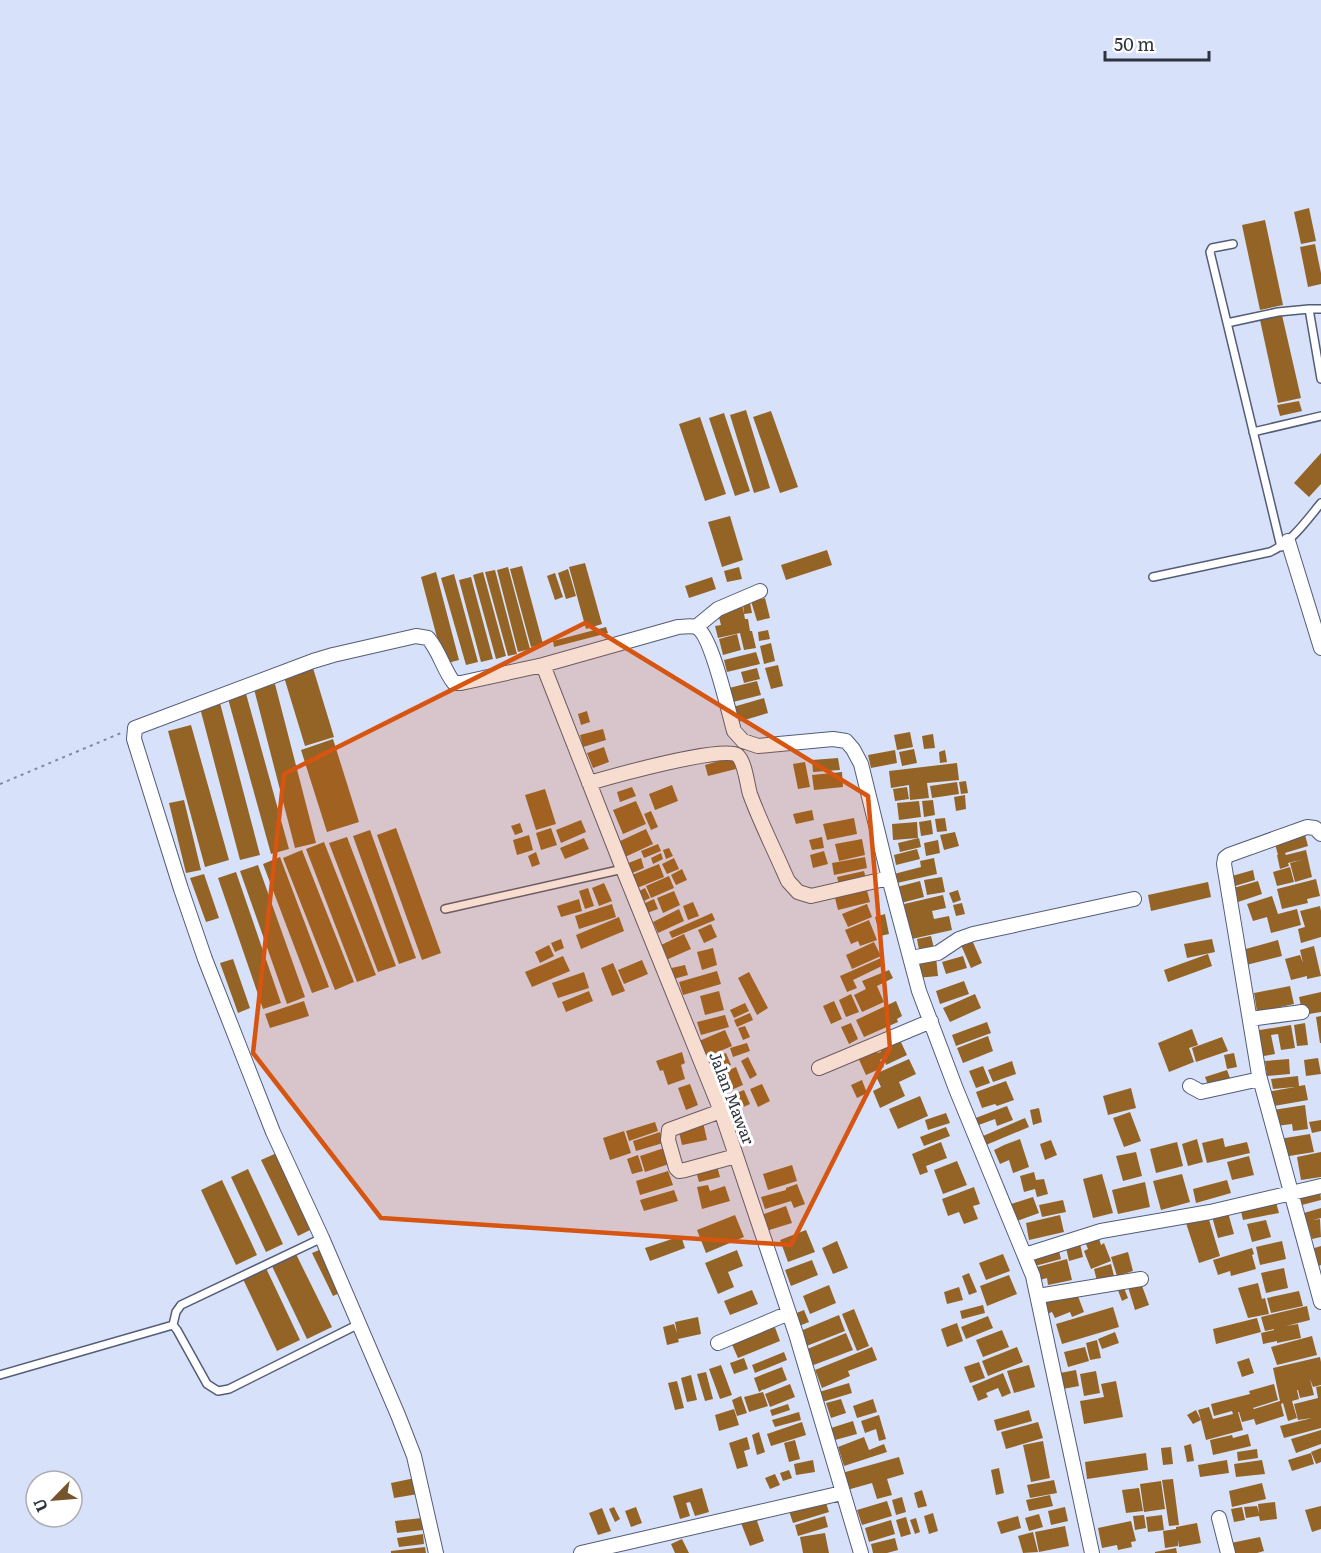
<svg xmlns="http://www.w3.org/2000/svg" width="1321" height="1553" font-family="Literata,serif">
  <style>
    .building { fill: #936426 }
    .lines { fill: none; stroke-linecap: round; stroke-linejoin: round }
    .service-casing { stroke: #545d77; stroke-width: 10 }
    .minor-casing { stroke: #545d77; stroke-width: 16 }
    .path { stroke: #848a9d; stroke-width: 2; stroke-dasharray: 3 4.5; stroke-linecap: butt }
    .service { stroke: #fff; stroke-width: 7 }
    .minor { stroke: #fff; stroke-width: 14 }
    .marked { fill: #d55511; fill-opacity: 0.2; stroke: #d55511; stroke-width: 4.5; stroke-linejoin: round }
    .labels { text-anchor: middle; stroke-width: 6; stroke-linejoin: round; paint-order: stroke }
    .street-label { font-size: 16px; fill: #2e323e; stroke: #fff }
  </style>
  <rect width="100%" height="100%" fill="#d8e1fa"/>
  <!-- building -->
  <path class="building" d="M1309 208 1316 241 1301 244 1294 212Z
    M1265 220 1283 305 1260 310 1242 225Z
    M1315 244 1321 273V284L1308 287 1300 247Z
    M1282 315 1301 398 1278 403 1260 320Z
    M1299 401 1302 411 1280 416 1277 405Z
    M746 410 770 488 754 493 730 415Z
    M771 411 798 487 780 493 753 417Z
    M724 413 750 491 735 496 709 418Z
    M700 417 726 494 705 501 679 424Z
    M1321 453V484L1309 497 1294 483Z
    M730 516 743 560 722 567 708 522Z
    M827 550 832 565 786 580 781 565Z
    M585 563 602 624 586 629 569 567Z
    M522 566 543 644 531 647 510 569Z
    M508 567 530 649 518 652 497 570Z
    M739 567 742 579 727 582 724 571Z
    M568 569 576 596 566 599 558 573Z
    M495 570 517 654 508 656 485 572Z
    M436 572 459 660 444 664 421 577Z
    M483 572 506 656 496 659 473 575Z
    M555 573 563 597 555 600 547 576Z
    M454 574 478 662 466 665 441 578Z
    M471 577 493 659 481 662 459 580Z
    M712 577 716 589 689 598 685 586Z
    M765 598 770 618 757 621 751 601Z
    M750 603 752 613 744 614 743 604Z
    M742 604 745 619H748L750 631H752L756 648 744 650 740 633 718 638 715 626 721 625 717 610Z
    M606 627 608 633 554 647 553 641Z
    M768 630 770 639 759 641 758 632Z
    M737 634 741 650 723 655 719 639Z
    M771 643 775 661 764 664 760 646Z
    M756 652 760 664 727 672 724 660Z
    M778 665 783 686 771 689 765 668Z
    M313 668 334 737 305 746 284 677Z
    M757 668 760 679 744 683 741 672Z
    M757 681 761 695 733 702 729 688Z
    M275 684 316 843 295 848 254 689Z
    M245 690 289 849 271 854 227 695Z
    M764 698 768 713 738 722 733 707Z
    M220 703 260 855 240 860 200 708Z
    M587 711 590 722 581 725 578 714Z
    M191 725 229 860 205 867 168 731Z
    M603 729 606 740 583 747 580 735Z
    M910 732 913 747 897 750 894 735Z
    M933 734 935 748 924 749 922 736Z
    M333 739 359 822 327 832 301 750Z
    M604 747 609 762 593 768 587 753Z
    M914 749 917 763 902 766 899 752Z
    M895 750 897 763 871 768 868 755Z
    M945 750 947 762 940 763 939 752Z
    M733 757 736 769 708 776 705 765Z
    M838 758 840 770 813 772 812 760Z
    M805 762 810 787 798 789 793 764Z
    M957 763 959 780 927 783 929 798 910 800 909 785 891 788 889 771Z
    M842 772 843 787 814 790 812 775Z
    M966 781 968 793 961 794 959 782Z
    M957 782 959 794 932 798 930 786Z
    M672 785 678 801 655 810 649 794Z
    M632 787 636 796 620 802 617 792Z
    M907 787 909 799 895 801 893 789Z
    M545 789 556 824 536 830 525 795Z
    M965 795 966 809 956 811 954 797Z
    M184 800 201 870 186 873 169 803Z
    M933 800 935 815 924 817 922 801Z
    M636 801 646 824 623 834 613 810Z
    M919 801 921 817 899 820 897 803Z
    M812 810 814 820 796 824 793 814Z
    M651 811 658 827 651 830 644 814Z
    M854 818 857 834 827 840 823 824Z
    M945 818 947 831 937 832 935 819Z
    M581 820 586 832 561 843 556 830Z
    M931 820 933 834 921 836 919 822Z
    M917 822 918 838 893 840 892 824Z
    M520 823 523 832 515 835 511 826Z
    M396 828 441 953 422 960 377 835Z
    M551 828 557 845 541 850 536 833Z
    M646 829 653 844 625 857 618 842Z
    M370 830 416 958 399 964 353 836Z
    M1304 831 1308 846 1285 853 1286 855 1306 850 1312 877 1295 882 1290 863 1305 859 1288 863 1289 866 1280 869 1277 855H1278L1274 840Z
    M955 832 959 846 944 850 940 835Z
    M529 835 533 850 517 855 513 840Z
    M347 837 396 966 378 972 329 843Z
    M822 837 824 848 812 850 809 840Z
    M584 838 589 849 565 859 560 848Z
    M919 838 921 847 900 852 898 843Z
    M862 839 865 855 839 861 835 844Z
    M938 840 940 853 926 856 924 843Z
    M324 842 376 975 357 982 306 849Z
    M658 844 661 851 644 858 641 851Z
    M669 848 673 856 666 859 663 850Z
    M917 849 920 859 896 865 894 855Z
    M302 850 354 982 335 990 283 858Z
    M824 851 828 864 813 868 810 855Z
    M536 852 540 864 532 867 528 856Z
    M661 853 663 859 653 864 651 858Z
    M280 857 329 987 312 993 263 864Z
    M865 857 867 868 834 875 832 863Z
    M641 858 644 868 630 874 626 864Z
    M674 858 679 869 667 874 662 864Z
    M934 858 937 874 897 883 894 874 921 867 920 861Z
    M659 864 664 877 637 888 632 875Z
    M258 865 305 997 287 1004 240 871Z
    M1290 867 1294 882 1277 886 1273 872Z
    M682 869 687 880 676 885 671 875Z
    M1253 870 1255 880 1235 886 1232 876Z
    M864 871 867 883 840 889 837 877Z
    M236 872 281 1003 263 1009 218 878Z
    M204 874 219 918 206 922 190 878Z
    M669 876 674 888 651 898 646 886Z
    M942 877 945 892 927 895 924 880Z
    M1316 879 1320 896 1307 899 1308 903 1282 909 1277 889Z
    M920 881 924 897 901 903 897 887Z
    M1258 881 1262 894 1235 903 1230 889Z
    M1208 882 1211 897 1151 911 1148 895Z
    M604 883 612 901 599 906 592 888Z
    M866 887 870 902 838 910 834 894Z
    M588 888 594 906 585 909 579 891Z
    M645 888 650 898 642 902 637 892Z
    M958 890 961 900 953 903 949 893Z
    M674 891 680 905 663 913 657 898Z
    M943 895 946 908 932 911 934 919 949 916 952 930 912 939 904 904Z
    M1272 896 1278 914 1297 909 1301 925 1271 933 1267 917 1253 921 1247 904Z
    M579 899 582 911 561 917 557 906Z
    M654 899 658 909 647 913 643 904Z
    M693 902 699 916 688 920 683 906Z
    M962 903 965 914 956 916 953 905Z
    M612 904 616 917 579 929 575 916Z
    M867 904 872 917 848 927 842 914Z
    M1320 906 1321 911V937L1301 943 1298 929 1305 927 1300 911Z
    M679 909 684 921 658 933 653 922Z
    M712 913 715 920 672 938 669 932Z
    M885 914 889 934 880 936 875 917Z
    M619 917 624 931 581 949 576 935Z
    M869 920 877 940 860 946 858 941 851 944 845 930Z
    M711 924 717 937 704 943 698 930Z
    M684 934 691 949 666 960 659 946Z
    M931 936 935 952 920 955 917 939Z
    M561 939 564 948 555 952 551 943Z
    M1212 939 1215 952 1187 958 1184 944Z
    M972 940 982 963 971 968 961 945Z
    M1278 940 1282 956 1246 965 1242 950Z
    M874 942 881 956 852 969 846 955Z
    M549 945 554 956 540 963 535 952Z
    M1314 946 1321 976 1307 979V976L1291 980 1285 959 1300 955 1303 963 1300 950Z
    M713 948 717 965 702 970 697 952Z
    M1208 954 1212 966 1168 982 1164 970Z
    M563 956 570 971 532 987 525 972Z
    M963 956 967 968 946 974 942 962Z
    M936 957 938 976 917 978 916 959Z
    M881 958 884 965 853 980 857 988 847 992 840 976Z
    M233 959 250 1008 238 1013 220 963Z
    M642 960 648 974 624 984 618 970Z
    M613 963 625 991 612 996 601 968Z
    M685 965 688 975 670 980 667 969Z
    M889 970 893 978 877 986 884 1002 862 1012 854 995 866 989 862 981Z
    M717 971 721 984 683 995 679 982Z
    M584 972 589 988 558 998 552 983Z
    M749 972 768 1008 757 1015 738 978Z
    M964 981 969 994 940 1004 936 991Z
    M1290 986 1294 1004 1257 1012 1254 993Z
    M589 991 593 1001 566 1012 562 1002Z
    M719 991 724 1010 705 1015 700 996Z
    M1321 992V1012L1303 1015 1299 997Z
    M851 994 859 1012 846 1017 839 1000Z
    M975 994 981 1008 950 1022 943 1008Z
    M304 1001 309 1016 270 1028 265 1014Z
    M834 1001 842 1019 831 1024 823 1006Z
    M896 1001 902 1016 897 1019 898 1022 864 1037 856 1020Z
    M745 1003 749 1011 734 1018 730 1010Z
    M750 1013 753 1020 737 1027 734 1020Z
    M725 1015 729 1027 701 1035 697 1022Z
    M1321 1016V1043H1320L1316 1017Z
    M987 1022 991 1033 956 1046 952 1035Z
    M851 1023 858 1039 849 1044 841 1027Z
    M1305 1023 1308 1045 1297 1046 1294 1025Z
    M1291 1025 1295 1048 1281 1050 1278 1034 1271 1035 1275 1054 1259 1057 1254 1031Z
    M745 1026 750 1037 743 1040 738 1028Z
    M1192 1029 1198 1045 1189 1048 1194 1062 1169 1072 1158 1043Z
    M725 1030 732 1046 706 1057 699 1041Z
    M988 1036 993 1051 963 1063 957 1048Z
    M1222 1037 1228 1051 1196 1062 1192 1048Z
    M900 1040 907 1055 886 1065 884 1058 880 1060 884 1067 866 1075 856 1053 874 1045 877 1053 881 1052 880 1049Z
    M747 1043 750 1051 733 1057 730 1048Z
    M682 1052 685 1063 681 1065 685 1079 668 1085 663 1070 660 1071 656 1061Z
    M726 1053 731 1065 709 1074 704 1061Z
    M1234 1053 1237 1067 1227 1069 1224 1055Z
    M748 1057 757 1075 750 1079 741 1061Z
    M1318 1058 1321 1074 1306 1076 1304 1060Z
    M909 1059 916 1074 899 1082 905 1096 880 1108 873 1091 881 1087 875 1074Z
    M1289 1059 1290 1074 1267 1076 1265 1061Z
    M1012 1061 1016 1074 993 1082 988 1070Z
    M983 1066 990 1083 976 1088 969 1071Z
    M736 1067 743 1085 717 1096 709 1079Z
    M1227 1070 1230 1078 1208 1085 1205 1077Z
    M1298 1076 1299 1086 1305 1085 1308 1100 1269 1107 1267 1092 1295 1087 1273 1089 1271 1079Z
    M862 1080 867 1093 857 1098 851 1085Z
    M1006 1081 1014 1100 997 1106 995 1104 982 1108 976 1092Z
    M690 1084 698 1105 686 1110 678 1088Z
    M762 1084 770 1101 758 1107 750 1089Z
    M1131 1088 1136 1108 1108 1115 1103 1096Z
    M744 1090 750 1104 728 1114 722 1099Z
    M920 1096 928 1116 898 1129 889 1109Z
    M1305 1105 1308 1129 1293 1131 1292 1124 1276 1126 1273 1110Z
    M1007 1106 1013 1120 997 1126 995 1119 976 1126 973 1119Z
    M1039 1108 1042 1122 1033 1125 1030 1110Z
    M1130 1112 1141 1141 1124 1147 1113 1118Z
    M946 1113 950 1123 928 1130 925 1120Z
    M1025 1118 1029 1127 986 1145 983 1136Z
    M1321 1120V1131L1312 1133 1309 1122Z
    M655 1122 658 1131 629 1141 626 1131Z
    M703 1122 707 1140 682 1145 678 1128Z
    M946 1127 950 1136 924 1146 920 1137Z
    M624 1131 631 1153 610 1160 603 1138Z
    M660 1132 663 1143 636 1151 633 1141Z
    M1310 1134 1314 1152 1283 1157 1279 1139Z
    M1223 1138 1225 1147 1247 1142 1250 1153 1207 1163 1202 1143Z
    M1020 1139 1029 1167 1013 1173 1009 1160 1000 1164 994 1150 1004 1145Z
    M1197 1139 1203 1162 1188 1166 1182 1144Z
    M1051 1140 1057 1155 1045 1160 1040 1144Z
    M941 1142 947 1158 926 1166 928 1172 920 1175 912 1154Z
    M1177 1142 1183 1166 1156 1173 1150 1149Z
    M664 1148 669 1164 645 1172 640 1156Z
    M279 1152 314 1228 298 1236 261 1160Z
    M1136 1152 1142 1176 1123 1181 1116 1156Z
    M1321 1152V1177L1301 1180 1297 1157Z
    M638 1155 643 1171 632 1174 627 1159Z
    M1249 1156 1254 1175 1232 1180 1227 1162Z
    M957 1161 967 1185 943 1194 934 1170Z
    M792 1165 797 1181 768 1190 763 1174Z
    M717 1166 720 1177 699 1182 696 1171Z
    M248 1169 283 1244 266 1252 231 1177Z
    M668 1171 673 1185 640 1195 636 1181Z
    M1034 1172 1036 1180 1044 1179 1048 1194 1037 1197 1035 1189 1024 1192 1020 1176Z
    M1102 1174 1113 1213 1093 1218 1083 1179Z
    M1182 1174 1190 1202 1161 1210 1153 1181Z
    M222 1180 257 1255 236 1265 201 1190Z
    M1227 1180 1231 1193 1196 1203 1193 1189Z
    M1145 1182 1150 1207 1118 1214 1112 1190Z
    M797 1184 805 1204 794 1208 791 1201 765 1209 761 1197 786 1190V1188Z
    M708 1185 710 1191 725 1186 730 1201 702 1209 697 1187Z
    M974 1187 980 1204 973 1206 978 1219 964 1224 959 1212 948 1216 942 1199Z
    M1320 1188 1321 1200 1298 1206 1295 1195Z
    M674 1190 678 1201 644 1211 640 1200Z
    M1033 1197 1039 1213 1017 1221 1011 1204Z
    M1275 1199 1279 1213 1243 1220 1240 1207Z
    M1063 1200 1066 1212 1042 1217 1039 1205Z
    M786 1206 792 1223 766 1231 761 1215Z
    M1321 1208V1218L1313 1220 1320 1219 1321 1237 1312 1239 1304 1213Z
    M1227 1209 1234 1234 1218 1238 1211 1213Z
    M1207 1213 1220 1256 1199 1263 1185 1220Z
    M735 1215 744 1237 706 1253 697 1230Z
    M1060 1215 1064 1232 1029 1240 1026 1223Z
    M1266 1220 1271 1237 1252 1242 1247 1224Z
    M806 1230 815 1252 788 1262 780 1240Z
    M1097 1232 1101 1245 1104 1243 1111 1261 1091 1269 1084 1251 1088 1249 1083 1237Z
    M681 1236 685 1248 650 1261 645 1248Z
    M1079 1239 1083 1257 1069 1261 1065 1243Z
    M837 1241 848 1268 833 1274 822 1248Z
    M1282 1241 1286 1259 1260 1265 1256 1247Z
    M1321 1246V1265L1313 1268 1308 1250Z
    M1058 1247 1061 1259 1035 1266 1032 1254Z
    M324 1248 344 1291 333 1296 312 1253Z
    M1252 1248 1254 1254 1252 1255 1256 1269 1231 1276 1230 1271 1218 1275 1213 1260Z
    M737 1250 743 1266 728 1272 734 1287 718 1294 705 1263Z
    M295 1252 332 1327 307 1339 271 1264Z
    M1128 1252 1133 1271 1117 1276 1111 1257Z
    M1003 1254 1010 1271 986 1280 979 1263Z
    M1067 1259 1072 1280 1048 1285 1047 1278 1040 1280 1037 1267Z
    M812 1260 818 1275 791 1286 785 1270Z
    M1111 1264 1115 1280 1098 1285 1094 1269Z
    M265 1266 300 1340 277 1351 242 1277Z
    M1284 1268 1288 1288 1266 1293 1261 1273Z
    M969 1273 977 1292 969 1295 962 1276Z
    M1009 1275 1017 1294 987 1306 980 1286Z
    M1122 1283 1128 1298 1122 1301 1116 1285Z
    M1141 1283 1149 1305 1135 1310 1128 1287Z
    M1258 1283 1262 1299 1265 1298 1269 1314 1248 1318 1238 1288Z
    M829 1285 836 1303 810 1314 803 1296Z
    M959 1287 963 1300 947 1304 944 1292Z
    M752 1290 758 1304 730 1315 724 1301Z
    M1076 1291 1084 1312 1072 1317 1070 1312 1055 1318 1052 1312 1044 1315 1040 1304Z
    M1299 1291 1303 1306 1271 1313 1267 1298Z
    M983 1305 985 1313 962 1319 960 1311Z
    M1307 1306 1310 1320 1286 1326 1298 1324 1301 1338 1277 1343V1341L1263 1344 1261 1333 1274 1330V1329L1265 1331 1261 1317Z
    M1113 1307 1119 1327 1062 1344 1056 1324Z
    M854 1309 869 1346 857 1351 842 1314Z
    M804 1310 809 1322 799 1326 794 1314Z
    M839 1315 845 1331 804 1347 798 1332Z
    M988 1316 993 1328 966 1339 961 1327Z
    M698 1317 701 1334 678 1339 679 1342 667 1345 663 1327 674 1324 677 1333 675 1322Z
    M1257 1318 1261 1332 1216 1344 1213 1329Z
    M773 1322 780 1341 738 1358 730 1340Z
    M957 1323 963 1341 947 1347 941 1329Z
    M1002 1330 1009 1347 983 1357 976 1340Z
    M1115 1332 1119 1343 1102 1349 1098 1339Z
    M846 1333 853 1350 811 1366 805 1350Z
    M1312 1336 1317 1355 1277 1365 1271 1347Z
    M1097 1340 1101 1358 1090 1360 1086 1343Z
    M872 1347 877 1360 848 1371 850 1376 822 1388 815 1370Z
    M1017 1347 1023 1362 988 1376 982 1361Z
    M1085 1347 1089 1361 1068 1367 1064 1352Z
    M784 1352 787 1360 755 1373 752 1365Z
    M1320 1357 1321 1362V1385L1313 1387 1310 1379 1314 1395 1300 1398 1298 1390H1297L1299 1399 1292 1401 1297 1418 1288 1421 1283 1403 1281 1404 1284 1416 1256 1425 1254 1419 1242 1422 1239 1412H1238L1243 1430 1206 1440 1201 1420 1193 1424 1187 1415 1196 1410 1201 1420 1198 1410 1209 1407 1213 1419 1233 1414 1232 1411 1214 1416 1211 1404 1250 1394 1249 1391 1274 1384 1278 1400 1253 1408 1254 1409 1280 1401 1273 1368Z
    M744 1358 748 1369 734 1374 730 1363Z
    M1249 1358 1254 1373 1242 1377 1237 1362Z
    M979 1362 985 1378 970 1383 964 1367Z
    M721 1365 732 1395 720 1399 709 1369Z
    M1029 1365 1035 1387 1014 1393 1007 1371Z
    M782 1367 787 1380 763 1390 762 1389V1390L759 1392 754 1378Z
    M1076 1370 1079 1386 1063 1389 1060 1373Z
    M1096 1371 1100 1393 1084 1396 1080 1374Z
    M706 1372 713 1399 705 1401 697 1374Z
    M1003 1373 1011 1393 1002 1397 998 1388 986 1393 988 1397 978 1401 972 1386Z
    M691 1375 697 1400 687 1402 681 1378Z
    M677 1381 684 1408 675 1410 668 1383Z
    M1116 1381 1123 1417 1084 1424 1080 1401 1104 1397 1101 1384Z
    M849 1383 852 1393 819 1403 816 1393Z
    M790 1384 795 1397 770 1407 765 1394Z
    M1321 1386V1428L1284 1438 1280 1426 1312 1418 1298 1420 1294 1404 1318 1398 1316 1387Z
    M763 1392 768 1406 749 1412 744 1397Z
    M741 1396 747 1413 737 1416 732 1400Z
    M841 1399 846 1413 831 1418 826 1403Z
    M873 1399 877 1412 857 1418 853 1406Z
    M788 1404 790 1410 772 1416 770 1410Z
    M734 1409 739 1425 719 1431 715 1415Z
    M1029 1410 1032 1421 997 1431 994 1420Z
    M799 1412 801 1420 775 1427 772 1420Z
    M879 1415 886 1439 879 1441 876 1429 865 1433 861 1421Z
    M853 1421 857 1434 835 1440 831 1428Z
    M802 1422 806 1435 771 1446 767 1434Z
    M1038 1422 1043 1438 1006 1449 1001 1432Z
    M1321 1430V1444L1296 1453 1291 1439Z
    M759 1432 765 1452 757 1455 752 1435Z
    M1248 1434 1251 1446 1213 1455 1210 1440 1232 1435 1233 1438Z
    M747 1437 750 1449 744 1451 748 1466 737 1469 729 1443Z
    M864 1437 869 1450 884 1444 887 1452 844 1466 838 1447Z
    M795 1440 800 1459 789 1462 784 1443Z
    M1043 1441 1050 1478 1031 1482 1023 1445Z
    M1191 1444 1194 1461 1187 1462 1184 1446Z
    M1171 1447 1173 1464 1163 1465 1161 1448Z
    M1321 1448V1462L1316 1464 1311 1452Z
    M1257 1449 1258 1458 1238 1461 1237 1452Z
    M1146 1453 1148 1470 1087 1479 1085 1462Z
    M1311 1453 1314 1464 1292 1471 1288 1460Z
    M899 1457 904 1474 887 1479 892 1495 877 1499 872 1483 847 1490 842 1473Z
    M813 1460 815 1472 796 1475 794 1464Z
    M1227 1460 1229 1473 1200 1477 1198 1465Z
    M1262 1460 1265 1474 1236 1477 1234 1464Z
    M999 1468 1004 1493 996 1495 991 1470Z
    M789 1470 792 1478 783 1481 780 1473Z
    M775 1474 780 1485 770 1489 765 1478Z
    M415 1478 418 1494 394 1498 391 1483Z
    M1173 1479 1179 1525 1169 1526 1162 1480Z
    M1054 1480 1057 1493 1030 1498 1027 1485Z
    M1161 1481 1165 1509 1144 1512 1140 1484Z
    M1262 1483 1266 1499 1232 1507 1229 1491Z
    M702 1488 709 1512 695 1516 690 1502 686 1503 690 1516 680 1519 673 1496Z
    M1139 1488 1143 1511 1126 1513 1122 1490Z
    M922 1490 927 1506 918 1508 914 1493Z
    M1050 1495 1053 1506 1029 1511 1026 1500Z
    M824 1497 829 1512 793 1523 788 1508Z
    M902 1497 906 1512 896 1515 892 1500Z
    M887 1501 892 1516 862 1525 857 1510Z
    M1275 1502 1277 1519 1260 1521 1259 1516 1246 1518 1244 1507 1257 1506 1259 1513 1258 1504Z
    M1321 1506V1529L1312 1532 1305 1510Z
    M614 1507 620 1519 615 1522 609 1509Z
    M636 1507 642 1523 631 1527 625 1511Z
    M1065 1507 1068 1521 1051 1525 1048 1511Z
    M1242 1507 1245 1520 1234 1522 1231 1509Z
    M602 1508 611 1531 598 1535 589 1513Z
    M933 1513 938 1531 929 1534 924 1516Z
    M1039 1514 1043 1527 1029 1531 1025 1518Z
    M1144 1515 1146 1528 1135 1530 1133 1516Z
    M1162 1515 1164 1530 1148 1532 1146 1517Z
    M825 1516 828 1527 798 1536 795 1525Z
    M1018 1516 1021 1528 1001 1534 997 1522Z
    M906 1517 911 1534 901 1537 896 1520Z
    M422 1518 423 1530 397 1533 395 1521Z
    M756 1518 764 1541 750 1546 741 1523Z
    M916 1518 920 1532 915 1534 910 1520Z
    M891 1520 895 1534 869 1542 865 1528Z
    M1131 1521 1136 1541 1131 1542 1132 1547 1118 1550 1117 1545 1102 1548 1098 1528Z
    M1197 1523 1201 1543 1179 1547 1178 1540V1546L1165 1548 1163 1531 1176 1529V1527Z
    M1065 1526 1069 1546 1039 1552 1035 1532Z
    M1033 1532 1038 1552 1023 1553 1018 1536Z
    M825 1533 829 1553H803L800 1537Z
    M423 1534 424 1544 399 1547 397 1538Z
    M1260 1537 1264 1551 1257 1553H1234L1231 1543Z
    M895 1538 898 1550 887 1553H873L871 1544Z
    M682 1539 689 1553H675L671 1544Z
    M425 1547 426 1553H391V1551Z
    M1176 1548 1177 1553H1155V1552Z"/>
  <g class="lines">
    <defs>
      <path id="service" d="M1233 244 1212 248 1210 252 1281 547
        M1321 309H1309L1321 379
        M1227 323 1278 312 1309 309
        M1253 432 1321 416
        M1153 577 1270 552C1292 542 1306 521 1321 503
        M445 909 623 869
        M173 1325 176 1312 181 1305 322 1238
        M0 1375 173 1325 177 1330 207 1384 218 1391 229 1389 359 1324"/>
      <path id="minor" d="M1288 541 1321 648
        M696 627 718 609 760 591
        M543 665 623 869 721 1111 796 1334 861 1553
        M589 783C610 777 724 745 737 755 745 761 747 784 750 794 759 819 772 845 783 870L788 881 798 892 811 896 889 878
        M1321 834 1315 828 1307 827 1229 855 1225 858 1224 864 1259 1075 1321 1302
        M911 958 938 953 959 939 973 934 1134 899
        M1250 1019 1302 1012
        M819 1068 931 1021
        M1190 1086 1201 1092 1260 1079
        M721 1111 669 1130 668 1140 676 1168 679 1171 685 1170 736 1156
        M1025 1255 1101 1231 1210 1212 1321 1186
        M1038 1296 1141 1279
        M718 1343 789 1313
        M1219 1518 1228 1553
        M436 1553 414 1456 398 1415 322 1238 273 1132 205 959 181 889 134 739 135 728 313 661 333 655 416 636 428 638C440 652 443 669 454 683H461L543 665 678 627C683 627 691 625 696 627 711 633 729 713 734 731L743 741 758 746 833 739 846 741 853 749 861 764 889 878 919 991 956 1089 1033 1276 1092 1553
        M581 1553 842 1493"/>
    </defs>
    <!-- service casing -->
    <use href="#service" class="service-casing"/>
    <!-- minor casing -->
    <use href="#minor" class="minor-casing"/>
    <!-- path -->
    <path class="path" d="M0 784 121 733"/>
    <!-- service -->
    <use href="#service" class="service"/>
    <!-- minor -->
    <use href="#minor" class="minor"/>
  </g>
  <!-- marked area -->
  <path class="marked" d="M585 623 868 796 890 1048 791 1245 381 1218 253 1053 284 774Z"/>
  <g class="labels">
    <!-- street labels -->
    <g class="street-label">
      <text transform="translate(732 1098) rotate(69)" y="6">Jalan Mawar</text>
    </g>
  </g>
  <!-- north arrow -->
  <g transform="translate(54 1499) rotate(245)"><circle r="28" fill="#ffffff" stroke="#abadb2" stroke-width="1.5"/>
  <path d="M0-4.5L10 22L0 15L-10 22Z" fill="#76542c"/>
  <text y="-9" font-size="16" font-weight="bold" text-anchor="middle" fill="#2e323e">U</text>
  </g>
  <!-- scale -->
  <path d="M1105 51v9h104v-9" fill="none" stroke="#2e323e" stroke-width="3"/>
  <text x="1114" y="51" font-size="18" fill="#2e323e" stroke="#ffffff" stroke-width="4.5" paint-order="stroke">50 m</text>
</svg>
